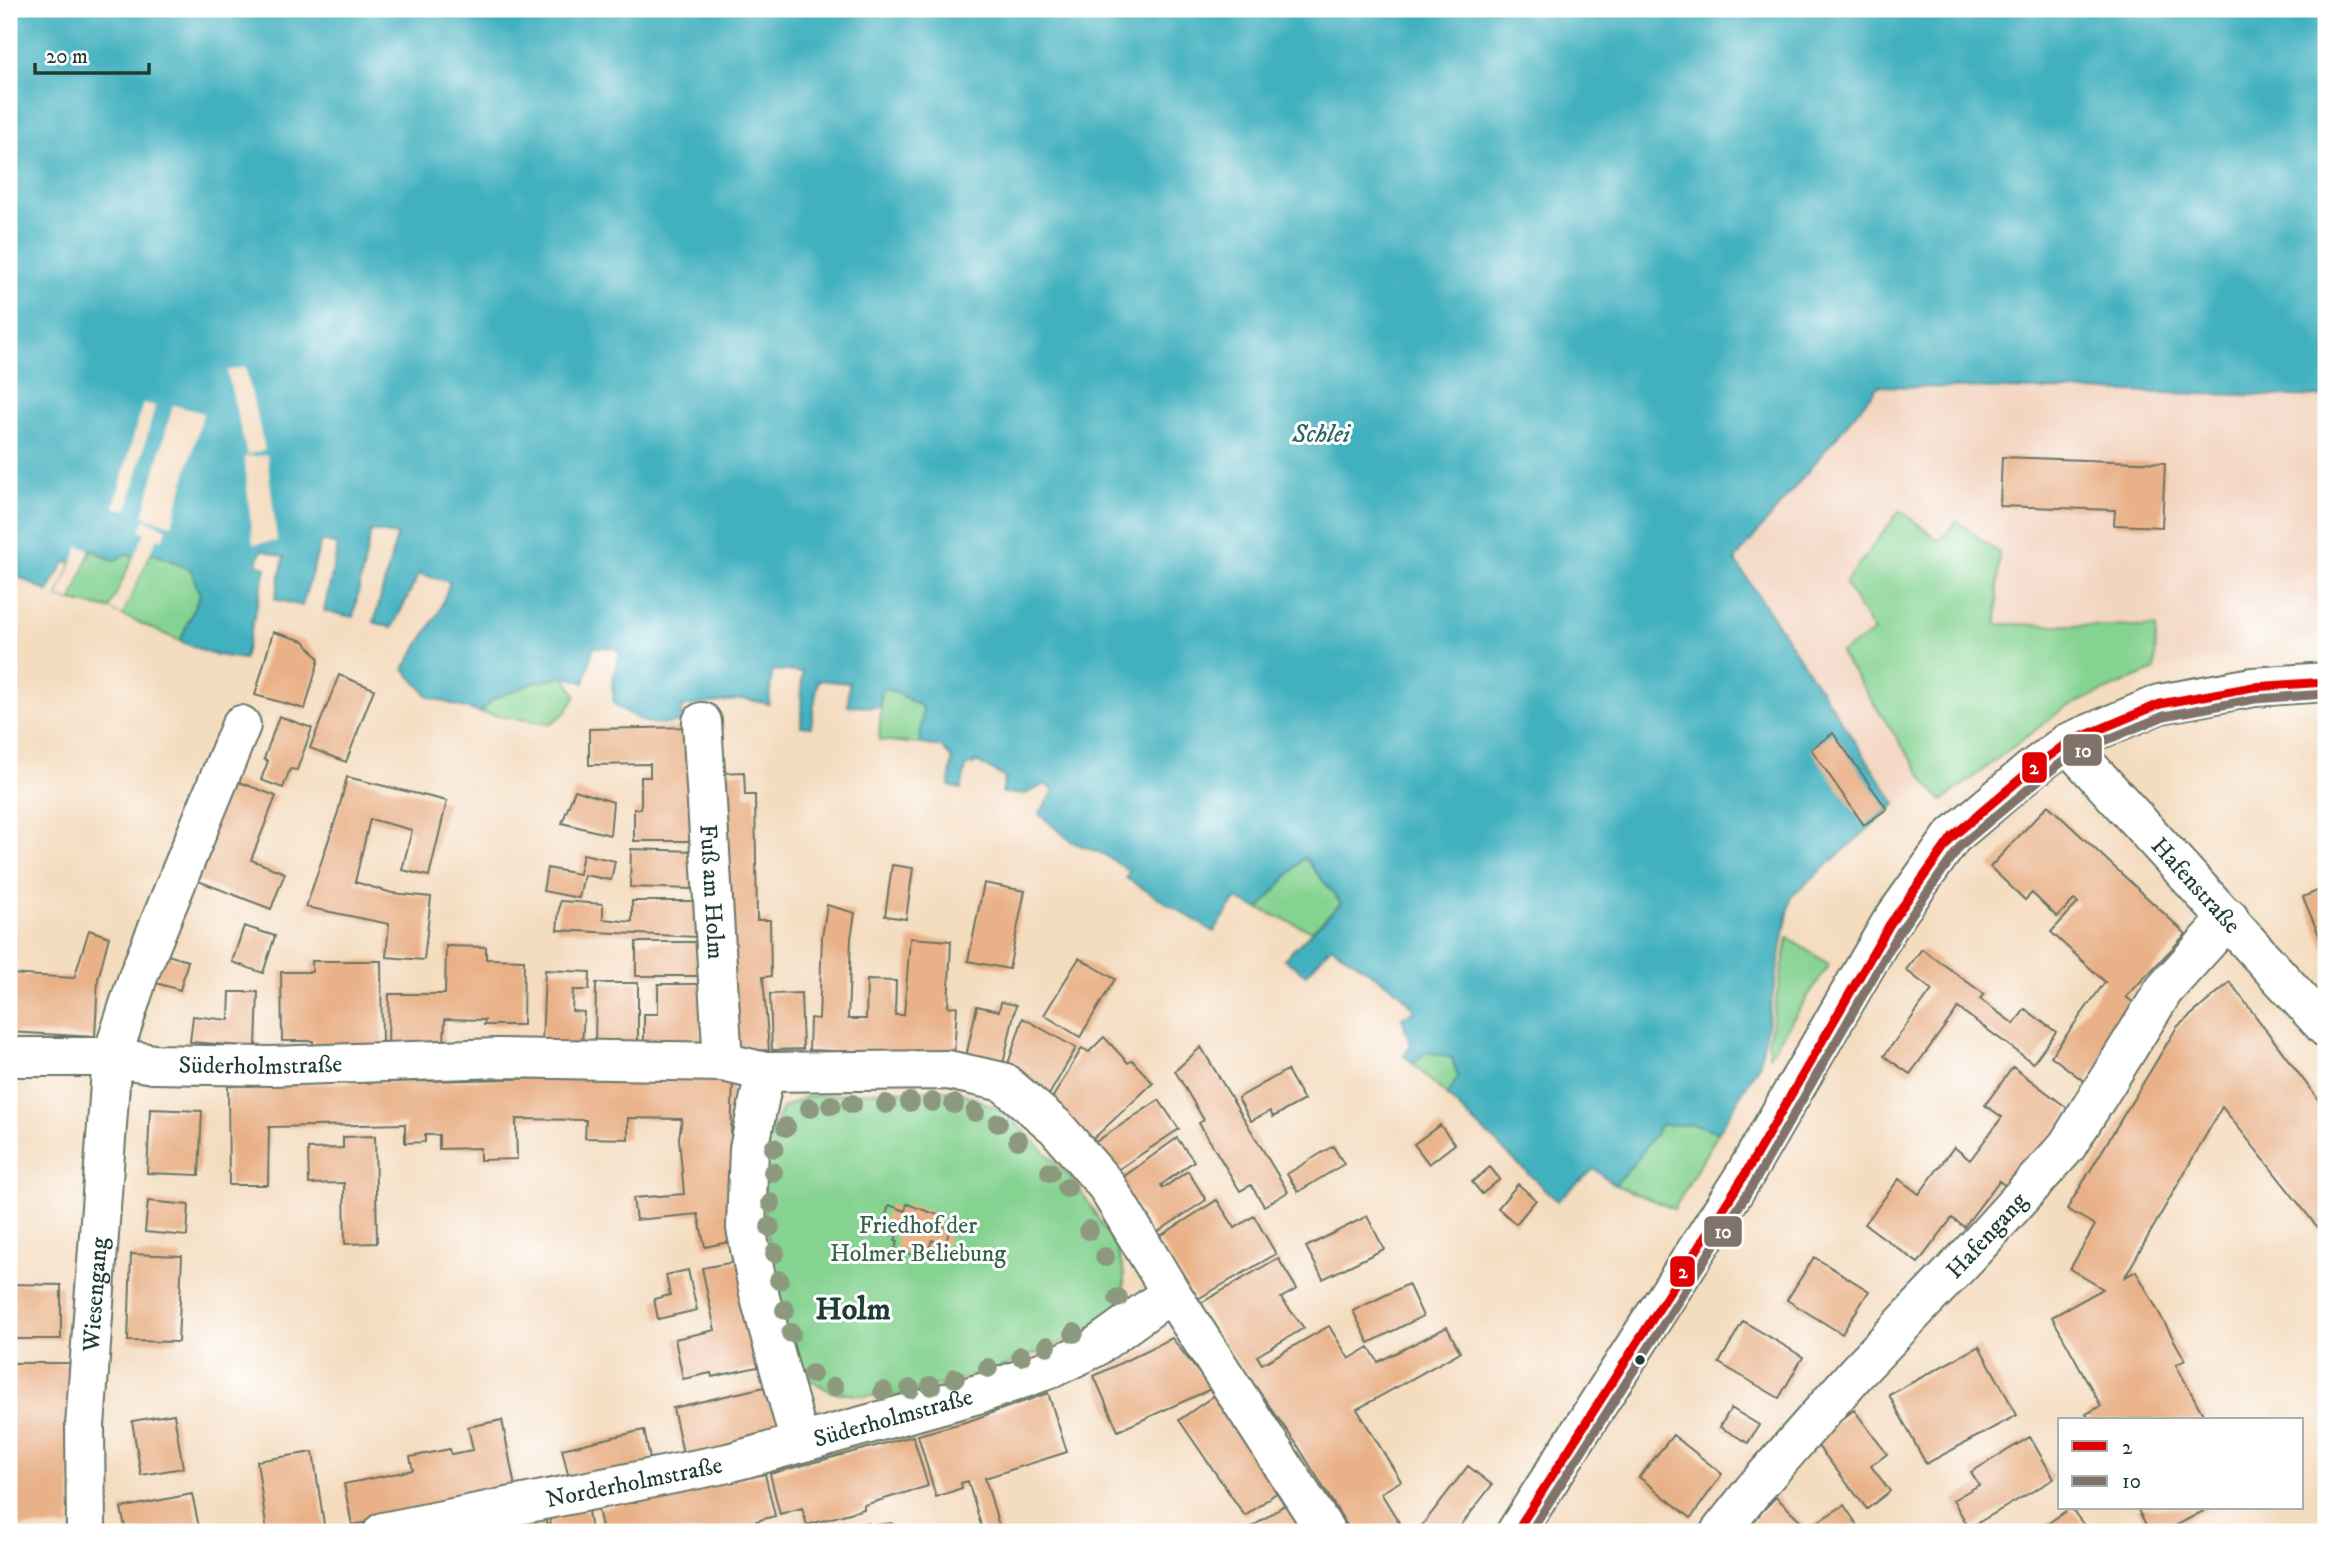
<svg xmlns="http://www.w3.org/2000/svg" width="2335" height="1541" font-family="'IM FELL DW Pica',serif">
  <style>
    .built { fill: #f3d4bf }
    .green { fill: #85d391; stroke: #528862; stroke-width: 2 }
    .water { fill: #43b1bf; stroke: #31777a; stroke-width: 2 }
    .pier { fill: #f4dcbf }
    .building { fill: #e9b187 }
    .lines { fill: none; stroke-linecap: round; stroke-linejoin: round }
    .street-casing { stroke: #6a7565; stroke-width: 42 }
    .street { stroke: #fff; stroke-width: 38 }
    .bus-1-casing { stroke: #fff; stroke-width: 14 }
    .bus-2-casing { stroke: #fff; stroke-width: 14 }
    .bus-1 { stroke: #e30000; stroke-width: 9 }
    .bus-2 { stroke: #82736a; stroke-width: 9 }
    .tree { fill: #8d997f }
    .bus-dot { fill: #1f3d34; stroke: #fff; stroke-width: 2.5 }
    .labels { text-anchor: middle; stroke-width: 6; stroke-linejoin: round; paint-order: stroke }
    .street-label { font-size: 24px; fill: #1f3d34; stroke: #fff }
    .park-label { font-size: 24px; fill: #38624b; stroke: #fff }
    .water-label { font-size: 26px; font-style: italic; fill: #2c6665; stroke: #fff }
    .district-label { font-size: 32px; font-weight: bold; fill: #1f3d34; stroke: #fff }
    .line-badge { stroke: #fff; stroke-width: 2.5 }
    .badge-label { font-size: 19px; text-anchor: middle; font-weight: bold; fill: #fff }
  </style>
  <rect width="100%" height="100%" fill="#fff"/>
  <filter id="ink" filterUnits="userSpaceOnUse"><feTurbulence type="fractalNoise" baseFrequency=".0143" numOctaves="2"/><feDisplacementMap in="SourceGraphic" scale="14" xChannelSelector="R" yChannelSelector="G"/><feConvolveMatrix kernelMatrix="1 2 1 2 8 2 1 2 1" color-interpolation-filters="sRGB"/></filter>
  <filter id="wash" filterUnits="userSpaceOnUse"><feTurbulence type="fractalNoise" baseFrequency=".00686" numOctaves="4" result="noise"/><feDisplacementMap in="SourceGraphic" scale="28" xChannelSelector="R" yChannelSelector="G"/><feGaussianBlur stdDeviation="1.57" result="paint"/><feColorMatrix in="noise" values="0 0 0 0 0 0 0 0 0 0 0 0 0 0 0 0 0 1.4 0 .05"/><feComposite in="paint" operator="in"/></filter>
  <g filter="url(#wash)">
    <rect width="100%" height="100%" fill="#f4dcbf"/>
    <!-- built -->
    <path class="built" d="M1878 386 2326 397V638L2155 670 2064 708 1942 801 1927 783 1896 804 1735 560Z"/>
    <!-- green -->
    <path class="green" d="M1900 510 1940 541 1957 521 1999 553 1997 624 2156 627 2155 670 2064 708 1942 801 1927 783 1840 653 1874 632 1845 583Z
      M91 548 114 561 125 554 134 556 110 609 71 601Z
      M150 551 191 570 200 595 180 641 122 615Z
      M565 676 576 696 566 712 550 724 481 713C498 688 537 682 565 676Z
      M882 689 893 691 923 707 920 744 879 740Z
      M1304 857 1341 903 1312 931 1259 909Z
      M1788 938 1829 964 1769 1056 1768 1042Z
      M1427 1052 1452 1058 1458 1078 1447 1096 1413 1064Z
      M955 1090 1004 1111 1076 1183 1117 1249 1124 1273V1290L1116 1307 1105 1321 1053 1347 997 1369 901 1396H865L832 1392 810 1380 796 1365 777 1301 764 1214 766 1143 782 1108 806 1097 883 1091Z
      M1661 1125H1699L1718 1133 1674 1209 1615 1185 1639 1157Z"/>
    <!-- water -->
    <path class="water" d="M9 9H2326V397L1878 386 1735 560 1896 804 1791 897 1760 1063 1718 1133 1699 1125H1661L1639 1157 1615 1185 1594 1169 1557 1201 1447 1096 1458 1077 1452 1058 1427 1052 1413 1064 1404 1055 1411 1046 1402 1018 1415 1009 1399 992 1331 946 1306 975 1284 959 1341 903 1304 857 1259 909 1236 899 1214 932 1126 878 1129 871 1103 854 1072 842 1039 814 1054 791 1046 784 1025 794 1002 793 1005 778 976 761 974 765 967 764 961 789 949 786 952 759 942 747 920 744 923 707 893 691 882 689 880 707 848 706 849 683 818 680 811 727 801 726 802 672 772 670 769 704 744 699 682 707V721C651 730 638 720 614 704L612 683 620 652 612 648 594 647 584 683 565 676 534 683 490 700 481 713 429 697 404 669 439 612 450 582 419 574 392 628 374 622 397 535 371 531 353 617 324 611 338 545 321 541 302 606 275 599 284 557 262 550 257 563 266 568 244 659 211 654 180 641 200 595 191 570 151 552 122 615 110 609 134 556 125 554 114 561 91 549 71 601 58 597 73 560 64 563 48 592 9 572Z"/>
    <!-- pier -->
    <path class="pier" d="M245 367 265 450 247 455 227 371Z
      M143 403 155 406 127 510 114 507Z
      M173 405 203 413 172 525 143 516Z
      M267 455 277 541 253 544 244 457Z
      M145 519 167 529 162 540 157 538 122 615 110 609 145 533 140 530Z
      M79 546 90 550 71 601 58 597Z"/>
    <g id="blocks">
      <!-- building -->
      <path class="building" d="M2002 457 2165 463 2162 527 2114 525 2115 510 2000 506Z
        M273 632 304 641 319 659 305 709 255 695Z
        M339 675 374 689 346 762 310 748Z
        M279 716 312 728 297 770 290 769 283 788 261 780 268 761 264 759Z
        M694 727 695 841H634V809H641V777H650V764L589 765V729Z
        M1833 733 1887 809 1864 825 1811 749Z
        M744 772 745 795H755L757 920H770L771 976 763 977 769 1050 735 1052 718 773Z
        M347 777 447 801 429 876 402 870 412 830 370 819 355 882 392 893 431 897 424 960 386 957 389 924 306 907 338 812Z
        M231 779 276 796 251 860 285 873 271 909 193 879Z
        M575 790 613 802 610 835 562 823Z
        M2048 805 2186 934 2126 997 2140 1007 2085 1082 2051 1056 2105 982 2051 932 2078 903 2074 900 2057 917 2032 893 2025 900 1990 867Z
        M631 849 695 851 693 889 630 887Z
        M583 854 615 861 611 880 584 875 579 898 543 891 547 868 579 874Z
        M892 865 913 868 906 919 885 916Z
        M984 883 1025 891 1009 969 968 961Z
        M2326 887V952L2303 897Z
        M560 901 603 904V919L632 922V901H698L697 937 557 930Z
        M827 905 855 913 851 938 848 1019H866L867 980 896 981 895 1015H904L910 938 951 941 948 1007 957 1006 954 1056 809 1050 810 1018 819 1019 822 937Z
        M244 926 275 936 263 973 232 962Z
        M89 930 109 937 98 979 95 1037 9 1032V974L74 978Z
        M636 942H698V976H636Z
        M446 946 486 947V959L524 960 523 1025H484L485 1020 445 1019 444 1047 388 1046 389 994H445Z
        M1922 949 1984 994 1980 999 2014 1024 2025 1009 2056 1032 2033 1063 1958 1008 1910 1074 1884 1056 1932 990 1906 970Z
        M164 954 188 961 180 990 156 983Z
        M1079 958 1115 979 1080 1037 1044 1015Z
        M312 961H381L382 1046 313 1047V1041H282L281 972H312Z
        M545 970 590 972 589 990H573L572 1011 584 1012 582 1046 542 1044Z
        M2230 982 2326 1110V1238L2222 1107 2125 1277 2136 1271 2185 1360 2176 1365 2206 1420H2090L2086 1414 2101 1406 2052 1317 2103 1289 2070 1269 2095 1225 2067 1209 2177 1027Z
        M596 983H638V1046H595Z
        M658 984H701L702 1046 644 1047V1014H658Z
        M230 992H258L256 1047 190 1042 193 1016 229 1020Z
        M801 993 803 1049 772 1050 770 994Z
        M1001 1002 1016 1005 1002 1069 965 1061 977 1006 999 1011Z
        M1023 1018 1076 1048 1049 1095 1006 1070Z
        M1104 1037 1128 1063 1132 1060 1153 1083 1092 1140 1050 1102 1082 1048 1089 1052Z
        M1201 1047 1288 1192 1264 1206 1251 1185 1240 1191 1199 1123 1204 1120 1175 1071Z
        M2013 1067 2070 1110 2011 1190 1999 1181 1964 1227 1952 1218 1918 1263 1865 1224 1899 1179 1919 1194 1954 1147 1970 1160 2002 1117 1985 1105Z
        M1287 1070 1304 1100 1273 1117 1270 1111 1251 1121 1238 1098Z
        M586 1077 733 1079 731 1136H740L742 1239 705 1247 698 1214 636 1220 633 1198 684 1194 679 1138 682 1119 628 1118V1139L585 1138 586 1120 516 1119 517 1159 480 1160V1148L439 1149V1135H425V1142L405 1143V1124L269 1127 268 1185H229L228 1086Z
        M1159 1100 1179 1129 1113 1173 1094 1143Z
        M150 1109 202 1111 199 1175 147 1173Z
        M1440 1125 1455 1144 1429 1164 1414 1144Z
        M375 1136 377 1243 345 1244 344 1183 309 1184 308 1149 343 1148V1137Z
        M1177 1138 1194 1161 1161 1185 1163 1188 1188 1171 1206 1200 1156 1233 1119 1180Z
        M1333 1146 1344 1164 1298 1192 1287 1174Z
        M1490 1167 1500 1179 1482 1194 1472 1182Z
        M1518 1184 1536 1200 1516 1224 1498 1208Z
        M1217 1200 1235 1228 1254 1216 1276 1254 1196 1300 1157 1238Z
        M148 1201 189 1205 187 1236 145 1232Z
        M907 1204 941 1216 938 1224 950 1229 945 1245 932 1240 925 1259 895 1249 898 1241 895 1240 897 1235 881 1230 889 1205 905 1211Z
        M1367 1216 1384 1249 1323 1279 1306 1247Z
        M131 1254 182 1256 178 1342 128 1341Z
        M1814 1257 1869 1291 1842 1334 1787 1300Z
        M1278 1258 1297 1289 1281 1298 1304 1328 1257 1356 1262 1364 1329 1326 1349 1359 1369 1347 1378 1362 1447 1327 1460 1352 1357 1409 1401 1481 1381 1493 1405 1532H1351L1298 1446 1219 1335 1201 1303Z
        M740 1261 762 1366 712 1377 711 1373 683 1379 675 1339 715 1330 702 1268Z
        M688 1270 697 1310 658 1319 654 1299 670 1295 666 1275Z
        M9 1284 61 1285V1339H9Z
        M1408 1284 1423 1316 1369 1343 1353 1311Z
        M1743 1321 1803 1357 1779 1398 1719 1363Z
        M1172 1338 1211 1389 1118 1431 1094 1376Z
        M1979 1346 2017 1415 1926 1464 1889 1395Z
        M9 1363H71L70 1527H9Z
        M769 1386 780 1436 684 1458 673 1408Z
        M1048 1393 1067 1452 985 1478 1001 1532H983L968 1481 961 1483 962 1488 936 1497 918 1435 969 1421Z
        M1218 1393 1279 1491 1245 1516 1179 1420Z
        M1731 1408 1759 1425 1748 1443 1720 1427Z
        M1854 1410 1887 1454 1871 1466 1890 1491 1867 1509 1814 1441Z
        M174 1414 183 1468 141 1475 132 1421Z
        M502 1420 516 1492 352 1525 344 1484 413 1470 410 1457 450 1449 451 1454 473 1450 468 1427Z
        M644 1430 651 1464 570 1483 562 1449Z
        M1673 1435 1722 1474 1691 1518 1639 1477Z
        M913 1436 928 1486 864 1505V1509L807 1525 802 1508 780 1514 770 1474Z
        M2030 1437 2054 1479 1969 1528 1953 1500 1979 1485 1971 1472Z
        M313 1452 325 1531 267 1532 257 1461Z
        M1468 1466 1492 1485 1456 1532H1417Z
        M765 1474 775 1516 756 1521 757 1532H603L598 1509Z
        M192 1494 200 1532H126L121 1508Z
        M1776 1497 1808 1528 1844 1505 1862 1532H1742Z
        M1286 1504 1304 1531 1255 1532 1252 1527Z
        M2071 1508 2089 1532H2036L2070 1508Z
        M2137 1508H2209L2164 1532H2150Z
        M588 1510 591 1532H551L549 1515Z
        M545 1516 548 1532H486L485 1526Z
        M868 1523V1526L892 1523 893 1532H851L850 1525Z
        M1647 1523 1659 1532H1639Z"/>
    </g>
  </g>
  <g filter="url(#ink)">
    <use href="#blocks" fill-opacity="0" stroke="#6a7565" stroke-width="2"/>
    <g class="lines">
      <defs>
        <g id="street">
          <path id="s1" d="M702 722 723 1062"/>
          <path id="s2" d="M2067 743 2326 1028"/>
          <path id="s3" d="M9 1057H112L153 1064 271 1066 498 1058 723 1062 765 1072 948 1070 1003 1082 1056 1127 1106 1185 1171 1293 1326 1532"/>
          <path d="M765 1072 749 1149 746 1228 760 1298 800 1443"/>
          <path id="s4" d="M86 1532 85 1426 112 1057 139 974 241 725"/>
          <path id="s5" d="M383 1532 728 1463 985 1392 1052 1368 1094 1348 1171 1293"/>
          <path d="M1516 1532 1744 1176 1890 924 1952 837 2032 769 2067 743 2160 704 2253 687 2326 682"/>
          <path id="s6" d="M1720 1532 1755 1488 1856 1373 1968 1256 2067 1146 2164 990 2229 918"/>
        </g>
      </defs>
      <!-- street casing -->
      <use href="#street" class="street-casing"/>
      <!-- street -->
      <use href="#street" class="street"/>
      <defs>
        <path id="bus-1" d="M1516 1532 1744 1176 1890 924 1952 837 2032 769 2067 743 2160 704 2253 687 2326 682"/>
        <path id="bus-2" d="M1530 1532 1754 1183 1900 931 1961 845 2040 779 2073 754 2164 716 2255 699 2326 694"/>
      </defs>
      <!-- bus-1 casing -->
      <use href="#bus-1" class="bus-1-casing"/>
      <!-- bus-2 casing -->
      <use href="#bus-2" class="bus-2-casing"/>
      <!-- bus-1 -->
      <use href="#bus-1" class="bus-1"/>
      <!-- bus-2 -->
      <use href="#bus-2" class="bus-2"/>
    </g>
    <!-- trees -->
    <g class="tree">
      <circle cx="910" cy="1102" r="10"/>
      <circle cx="932" cy="1102" r="10"/>
      <circle cx="852" cy="1104" r="10"/>
      <circle cx="886" cy="1104" r="10"/>
      <circle cx="954" cy="1104" r="10"/>
      <circle cx="831" cy="1105" r="10"/>
      <circle cx="810" cy="1108" r="10"/>
      <circle cx="975" cy="1112" r="10"/>
      <circle cx="998" cy="1123" r="10"/>
      <circle cx="786" cy="1127" r="10"/>
      <circle cx="1018" cy="1140" r="10"/>
      <circle cx="774" cy="1148" r="10"/>
      <circle cx="773" cy="1172" r="10"/>
      <circle cx="1050" cy="1172" r="10"/>
      <circle cx="1067" cy="1188" r="10"/>
      <circle cx="771" cy="1203" r="10"/>
      <circle cx="770" cy="1227" r="10"/>
      <circle cx="1089" cy="1230" r="10"/>
      <circle cx="775" cy="1253" r="10"/>
      <circle cx="1105" cy="1257" r="10"/>
      <circle cx="779" cy="1280" r="10"/>
      <circle cx="1118" cy="1298" r="10"/>
      <circle cx="785" cy="1310" r="10"/>
      <circle cx="791" cy="1333" r="10"/>
      <circle cx="1074" cy="1333" r="10"/>
      <circle cx="1047" cy="1346" r="10"/>
      <circle cx="1021" cy="1356" r="10"/>
      <circle cx="988" cy="1368" r="10"/>
      <circle cx="812" cy="1374" r="10"/>
      <circle cx="955" cy="1378" r="10"/>
      <circle cx="931" cy="1386" r="10"/>
      <circle cx="834" cy="1387" r="10"/>
      <circle cx="910" cy="1389" r="10"/>
      <circle cx="883" cy="1391" r="10"/>
    </g>
  </g>
  <!-- markers -->
  <circle class="bus-dot" cx="1640" cy="1360" r="6"/>
  <g class="labels">
    <!-- street labels -->
    <g class="street-label">
      <text dy="8" stroke="none"><textPath href="#s2" startOffset="192">Hafenstraße</textPath></text>
      <text dy="8" stroke="none"><textPath href="#s1" startOffset="170">Fuß am Holm</textPath></text>
      <text dy="8" stroke="none"><textPath href="#s3" startOffset="252">Süderholmstraße</textPath></text>
      <text dy="8" stroke="none"><textPath href="#s6" startOffset="399">Hafengang</textPath></text>
      <text dy="8" stroke="none"><textPath href="#s4" startOffset="238">Wiesengang</textPath></text>
      <text dy="8" stroke="none"><textPath href="#s5" startOffset="523">Süderholmstraße</textPath></text>
      <text dy="8" stroke="none"><textPath href="#s5" startOffset="256">Norderholmstraße</textPath></text>
    </g>
    <!-- park labels -->
    <g class="park-label">
      <text x="918" y="1233">Friedhof der<tspan x="918" dy="28">Holmer Beliebung</tspan></text>
    </g>
    <!-- water labels -->
    <g class="water-label">
      <text x="1321" y="442">Schlei</text>
    </g>
    <!-- district labels -->
    <g class="district-label">
      <text x="853" y="1319">Holm</text>
    </g>
  </g>
  <g class="line-badge">
    <rect x="2062" y="733" width="41" height="34" rx="7" fill="#82736a"/>
    <rect x="2021" y="751" width="27" height="33" rx="7" fill="#e30000"/>
    <rect x="1703" y="1215" width="40" height="33" rx="7" fill="#82736a"/>
    <rect x="1669" y="1255" width="27" height="33" rx="7" fill="#e30000"/>
  </g>
  <g class="badge-label">
    <text x="2083" y="757">10</text>
    <text x="2034" y="774">2</text>
    <text x="1723" y="1238">10</text>
    <text x="1683" y="1278">2</text>
  </g>
  <!-- margin -->
  <rect width="2335" height="1541" fill="none" stroke="#fff" stroke-width="35"/>
  <!-- legend -->
  <rect x="2058" y="1418" width="245" height="91" fill="#ffffff" stroke="#a5b1ae" stroke-width="2"/>
  <rect x="2072" y="1441" width="35" height="10" fill="#e30000" stroke="#a5b1ae" stroke-width="2"/>
  <text x="2122" y="1454" font-size="21" fill="#1f3d34">2</text>
  <rect x="2072" y="1476" width="35" height="10" fill="#82736a" stroke="#a5b1ae" stroke-width="2"/>
  <text x="2122" y="1488" font-size="21" fill="#1f3d34">10</text>
  <!-- scale -->
  <path d="M35 63v10h114v-10" fill="none" stroke="#1f3d34" stroke-width="3.5"/>
  <text x="46" y="63" font-size="21" fill="#1f3d34" stroke="#ffffff" stroke-width="5" paint-order="stroke">20 m</text>
</svg>
